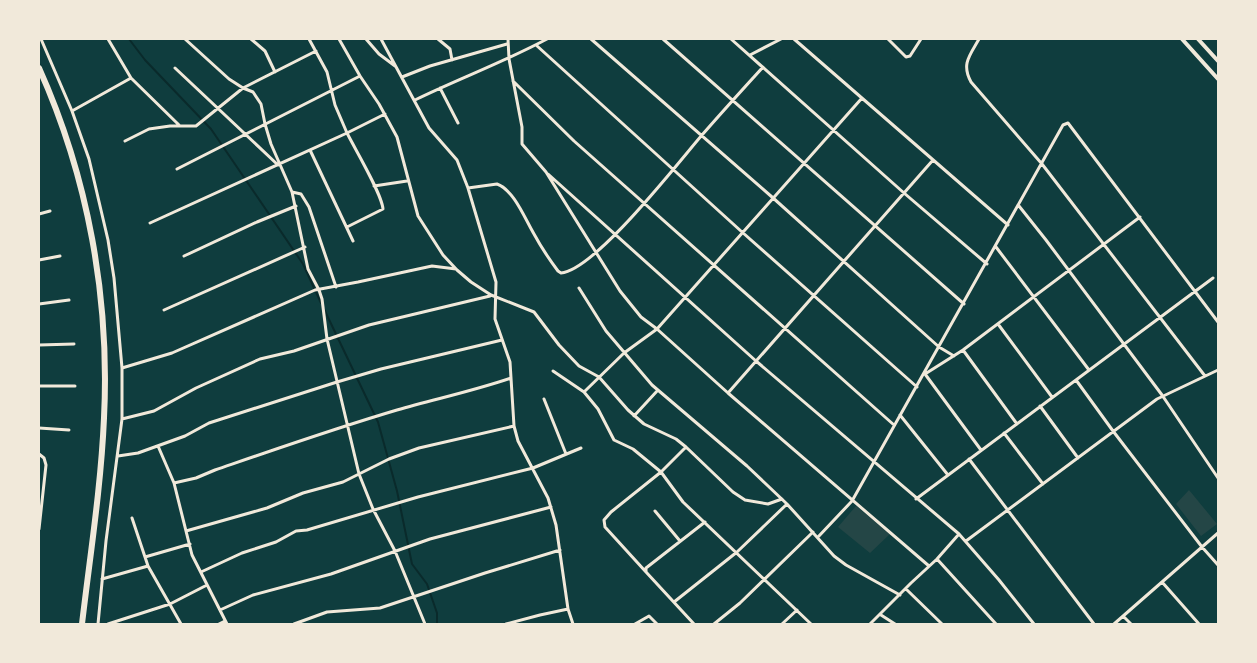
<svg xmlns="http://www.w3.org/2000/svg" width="1257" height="663" font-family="'Open Sans',sans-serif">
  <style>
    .green { fill: #244646 }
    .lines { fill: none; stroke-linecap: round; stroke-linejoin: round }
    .stream { stroke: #0a2a2b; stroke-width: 2 }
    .minor { stroke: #f1e9da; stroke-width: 3 }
    .tertiary { stroke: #f1e9da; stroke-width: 4 }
    .motorway { stroke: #f1e9da; stroke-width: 6 }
  </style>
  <rect width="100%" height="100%" fill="#0f3d3e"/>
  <!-- green -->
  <path class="green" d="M1189 490 1217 524 1201 536 1176 504Z
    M856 506 890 534 870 553 838 527Z"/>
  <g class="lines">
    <!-- stream -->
    <path class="stream" d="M129 39 145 60 211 129 303 264 321 303
      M324 309 378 422 397 491 412 564 427 584 437 613V624"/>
    <!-- minor -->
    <path class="minor" d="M41 39 72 111 89 159 108 240 114 278 122 368V419L106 541 98 624
      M108 39 131 78 179 125
      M185 39 229 79 243 88 253 92 261 104 265 124 271 144 292 192 308 269 319 290 322 299 327 339 359 474 373 509 395 551 425 624
      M251 39 265 51 275 72
      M309 39 327 72 335 105 347 133 385 114
      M339 39 360 76 379 104 397 137 418 216 443 255 457 270 471 282 491 295 534 312 559 345 579 366 599 377 628 410 644 424 676 439 686 447 733 492 745 500 768 504 782 499
      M366 39 379 54 395 66
      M381 39 429 128 457 160 468 188 497 184C514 190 525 219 534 234 541 247 549 259 558 271L561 273C595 270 677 164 702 135 722 112 742 90 763 67
      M438 39 450 49 452 60
      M508 39 509 59 522 127V144L546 172 620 291 641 317 657 329 728 393 929 566
      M591 39 772 197 939 347 954 356
      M663 39 964 304
      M731 39 904 193 987 264
      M794 39 1008 225
      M888 39 906 57 910 56 921 39
      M979 39C970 55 961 64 971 82L1042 164 1205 376
      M536 45 742 232 917 387
      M750 55 781 39
      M175 68 278 165
      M402 77 430 66 507 44
      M513 81 574 141 894 425
      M440 88 458 123
      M415 100C458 79 504 62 547 39
      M72 111 131 78
      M125 141 149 129 170 126H196L243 88 316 51
      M310 150 353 241
      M177 169 360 76
      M548 174 756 361 959 534 999 580 1034 624
      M374 186 407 181
      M468 188 496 282 495 319 510 362 514 426 518 441 548 498 556 525 568 609 573 624
      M292 192 301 194 309 207 336 287
      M1019 206 1046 240 1162 395 1218 478
      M39 214 50 211
      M150 223 347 133C355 149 382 194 383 209L347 227
      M996 247 1089 370
      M184 256 257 222 296 206
      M39 260 60 256
      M579 288 606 331 652 385 747 466 787 504 834 556 846 565 900 595
      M39 304 69 300
      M164 310 305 247
      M998 324 1052 397
      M39 345 74 344
      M963 350 1017 424
      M122 368 172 353 315 290 358 282 432 266 456 269
      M553 371 584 392 598 409 614 440 633 449 661 472 683 502 811 624
      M1076 380 1113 431 1202 547 1218 565
      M39 386H75
      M584 392 624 353 657 329 862 98
      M728 393 933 160
      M544 399 566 454
      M1040 406 1078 458
      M900 415 948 475
      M634 416 658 390
      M122 419 154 411 196 388 260 359 294 351 369 325 490 296
      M39 428 69 430
      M1004 433 1043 484
      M158 446 174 483 192 555 227 624
      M981 450 925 374 963 350 1140 217
      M39 454 44 458 46 465 39 529
      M118 456 138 453 185 436 209 423 337 382 381 369 502 340
      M969 459 1094 624
      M174 483 196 478 215 470C276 449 336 428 397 410 435 399 473 391 511 378
      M916 499 1213 278
      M655 511 680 541
      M132 518 148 566 181 624
      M186 531 267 508 303 493 343 482 389 459 419 448 514 426
      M818 537 852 501 1063 125 1068 123 1218 322
      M966 541 1157 399 1218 370
      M145 557 190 544
      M937 559 996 624
      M201 572 242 553 276 542 296 531 307 530 418 497 533 468 581 448
      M646 572 605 527 604 520 611 512 661 472 686 447
      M102 579 148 566
      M1162 582 1199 624
      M906 589 942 624
      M674 602 737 552 787 504
      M220 610 253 595 331 574 430 539 551 507
      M881 615 895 624
      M1123 616 1131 624
      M108 624 170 604 207 585
      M219 624 225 621
      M294 624 327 612 380 608 485 573 560 550
      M506 624 540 615 568 609
      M635 624 649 616 657 624
      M694 624 646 572V568L705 522
      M714 624 740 603 813 532
      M782 624 797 610
      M870 624 911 583 937 559 959 534
      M1114 624 1218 533"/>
    <!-- tertiary -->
    <path class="tertiary" d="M1182 39 1218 79
      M1198 39 1218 61"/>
    <!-- motorway -->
    <path class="motorway" d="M39 68C88 177 110 298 104 418 101 487 90 556 82 624"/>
  </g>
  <!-- border -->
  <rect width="1257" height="663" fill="none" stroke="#f1e9da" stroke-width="80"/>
</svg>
